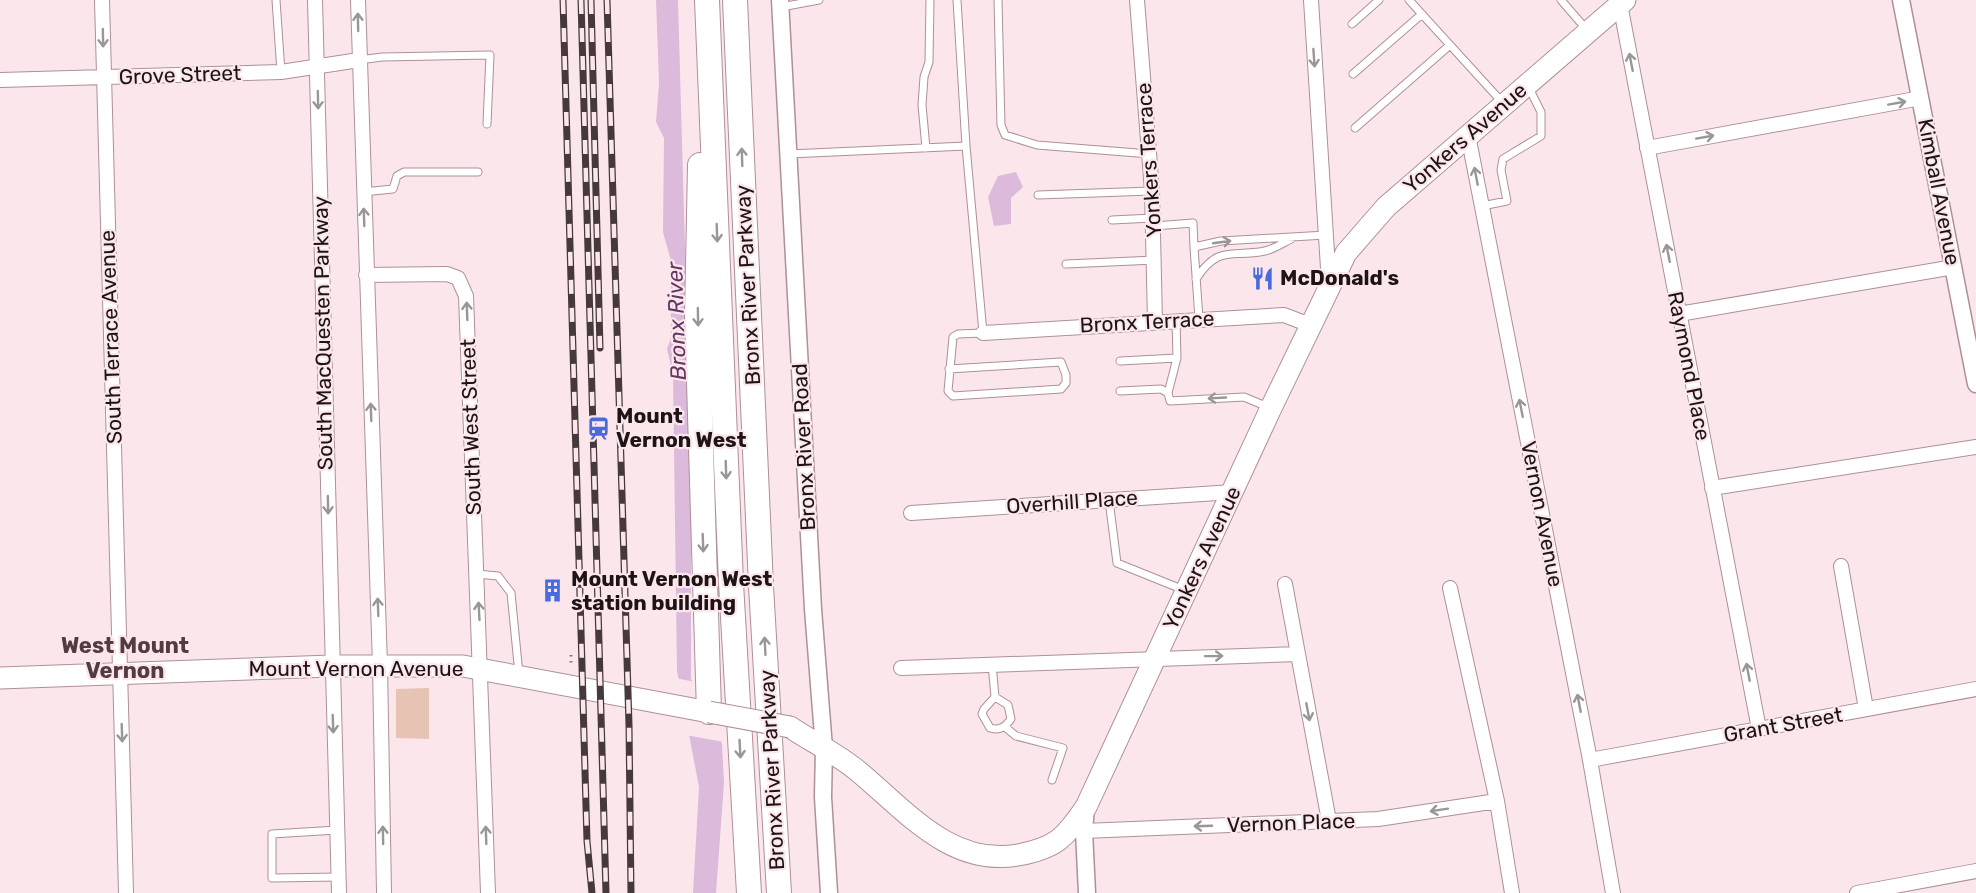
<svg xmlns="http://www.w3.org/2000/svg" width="1976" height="893" font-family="Rubik,sans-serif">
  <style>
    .green { fill: #e7c3b3 }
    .water { fill: #dcbadc }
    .pier { fill: #fbe7eb }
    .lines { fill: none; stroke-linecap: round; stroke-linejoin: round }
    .service-casing { stroke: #ae9096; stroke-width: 9 }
    .minor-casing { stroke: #ae9096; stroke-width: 16 }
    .tertiary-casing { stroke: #ae9096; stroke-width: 19 }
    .primary-casing { stroke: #ae9096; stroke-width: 23 }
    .motorway-casing { stroke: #ae9096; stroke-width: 26 }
    .path { stroke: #87777a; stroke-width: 3; stroke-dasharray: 1.5 4.5; stroke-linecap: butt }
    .service { stroke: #fff; stroke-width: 7 }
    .minor { stroke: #fff; stroke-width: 14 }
    .tertiary { stroke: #fff; stroke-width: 16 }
    .primary { stroke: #fff; stroke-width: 21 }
    .motorway { stroke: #fff; stroke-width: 24 }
    .rail-casing { stroke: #46393c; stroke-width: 7 }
    .rail { stroke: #fbe7eb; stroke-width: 4.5; stroke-dasharray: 14; stroke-linecap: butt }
    .primary-bridge-casing { stroke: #ae9096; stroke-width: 23; stroke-linecap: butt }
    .primary-bridge { stroke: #fff; stroke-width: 21 }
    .oneway { stroke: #9a9596 }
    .labels { text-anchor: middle; stroke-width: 4.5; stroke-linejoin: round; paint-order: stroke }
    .street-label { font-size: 21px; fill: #1e1315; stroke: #fbe7eb }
    .poi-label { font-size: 21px; font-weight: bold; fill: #1e1315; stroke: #fbe7eb; text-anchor: start }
    .water-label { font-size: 22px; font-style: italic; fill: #633764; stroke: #fbe7eb }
    .neighbourhood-label { font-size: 22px; font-weight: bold; fill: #543b40; stroke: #fbe7eb }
  </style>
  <rect width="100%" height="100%" fill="#fbe7eb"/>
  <!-- green -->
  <path class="green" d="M429 688V739L396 738V689Z"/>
  <!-- water -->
  <path class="water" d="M656 0H678L691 461V679L722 743 724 783 716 893H693L699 787 677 671 673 374 667 349 671 338V261L663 232 664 138 656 122 659 83Z
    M1016 172 1023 187 1011 198V224L994 226 988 197 998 176Z"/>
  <!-- pier -->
  <path class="pier" d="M675 678 695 682 724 742 686 735Z"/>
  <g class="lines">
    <defs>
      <path id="service" d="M276 0 281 72
        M998 0 1001 125 1005 135 1037 145 1150 154
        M1409 0 1502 102
        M1561 0 1587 30
        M781 7 819 0
        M1352 24 1379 0
        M359 60 382 57 490 55 487 124
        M1353 74 1422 14
        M1355 128 1450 45
        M926 148 922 105 924 77 929 62 930 0
        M789 154 966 146
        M363 192 393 189 397 176 404 172H478
        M1038 195 1152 191
        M1482 206 1507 201 1501 170 1503 159 1541 136V112L1528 86
        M1112 220 1153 218
        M1154 226 1193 223 1194 247
        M1066 264 1155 260
        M1196 279C1219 244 1231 258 1265 251 1274 249 1283 243 1291 239
        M1199 319 1194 247 1221 241 1326 235
        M1120 361 1177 358
        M949 369 1061 362 1066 375V383L1061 389 953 396 948 391 953 337 958 334 983 333 966 146 957 0
        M1120 391 1161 389 1168 393 1177 358 1176 321
        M1168 393 1170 401 1244 397 1268 407
        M1109 500 1117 563 1184 590
        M477 574 498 576 511 593 519 674
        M992 664 995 697 1008 705 1011 719C1005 727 1000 731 990 728L982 714 984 709 995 697
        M1005 727 1016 736 1063 748 1052 780
        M337 830 272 834V878L339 877"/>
      <path id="minor" d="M102 0 126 893
        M315 0 339 893
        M358 0 380 665 384 893
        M1137 0 1152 191 1155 321
        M1311 0 1329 284
        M1620 4 1759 729
        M0 80 281 72 359 60
        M1468 135 1590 760 1613 893
        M1647 148 1921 98
        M366 275 447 274 458 278 466 296 488 893
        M1679 314 1954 267
        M983 333 1284 315 1310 325
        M1712 488 1976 447
        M911 513 1233 492
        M1841 566 1866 709
        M1285 584 1329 821
        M1450 588 1497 801 1512 893
        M901 668 1298 654
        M1590 760 1976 689
        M1084 831 1378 819 1497 801
        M1857 893 1976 871"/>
      <path id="tertiary" d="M780 0 813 609 824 748 823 797 829 893
        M1901 0 1976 384
        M1086 807 1084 831 1087 893"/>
      <path id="primary" d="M0 678 331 666H463L709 712
        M790 727C812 742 838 754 859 772 906 811 951 867 1018 855 1056 848 1065 838 1086 807L1271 408 1346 253 1386 207 1625 0"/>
      <path id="motorway" d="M707 0 731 583 749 893
        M735 0 761 586 779 893
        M700 165 697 316 709 712"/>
    </defs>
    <!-- service casing -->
    <use href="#service" class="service-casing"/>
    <!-- minor casing -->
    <use href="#minor" class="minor-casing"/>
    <!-- tertiary casing -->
    <use href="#tertiary" class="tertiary-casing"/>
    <!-- primary casing -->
    <use href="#primary" class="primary-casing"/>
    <!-- motorway casing -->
    <use href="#motorway" class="motorway-casing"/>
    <!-- path -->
    <path class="path" d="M571 655V664"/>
    <!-- service -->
    <use href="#service" class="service"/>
    <!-- minor -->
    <use href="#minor" class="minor"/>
    <!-- tertiary -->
    <use href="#tertiary" class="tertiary"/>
    <!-- primary -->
    <use href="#primary" class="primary"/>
    <!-- motorway -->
    <use href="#motorway" class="motorway"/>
    <defs>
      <path id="rail" d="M563 0 587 841 592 893
        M581 0 606 893
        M591 0 600 348
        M607 0 629 725 631 893"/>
    </defs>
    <!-- rail casing -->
    <use href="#rail" class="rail-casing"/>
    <!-- rail -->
    <use href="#rail" class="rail"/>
    <defs>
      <path id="primary-bridge" d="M709 712 790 727"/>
    </defs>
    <!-- primary-bridge casing -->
    <use href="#primary-bridge" class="primary-bridge-casing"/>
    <!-- primary-bridge -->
    <use href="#primary-bridge" class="primary-bridge"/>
  </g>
  <!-- one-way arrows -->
  <defs><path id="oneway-shaft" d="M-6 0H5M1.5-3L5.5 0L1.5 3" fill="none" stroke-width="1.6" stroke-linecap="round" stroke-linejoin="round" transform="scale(1.5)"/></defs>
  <g class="oneway">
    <use href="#oneway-shaft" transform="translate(358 22) rotate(-91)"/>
    <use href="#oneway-shaft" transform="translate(103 38) rotate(89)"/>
    <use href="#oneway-shaft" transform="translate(1314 58) rotate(86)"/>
    <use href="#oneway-shaft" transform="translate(1631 62) rotate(-101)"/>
    <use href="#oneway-shaft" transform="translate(318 100) rotate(89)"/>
    <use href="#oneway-shaft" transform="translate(1897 103) rotate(-10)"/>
    <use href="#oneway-shaft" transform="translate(1705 137) rotate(-10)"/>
    <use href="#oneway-shaft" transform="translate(742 157) rotate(-92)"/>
    <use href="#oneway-shaft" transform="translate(1476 176) rotate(-101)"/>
    <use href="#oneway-shaft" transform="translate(364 217) rotate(-92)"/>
    <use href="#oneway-shaft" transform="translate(717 233) rotate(88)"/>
    <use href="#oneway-shaft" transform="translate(1222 242) rotate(-8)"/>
    <use href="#oneway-shaft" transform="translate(1668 253) rotate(-101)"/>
    <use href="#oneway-shaft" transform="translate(467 311) rotate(-92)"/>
    <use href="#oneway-shaft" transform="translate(698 317) rotate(89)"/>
    <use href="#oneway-shaft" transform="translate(1217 398) rotate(177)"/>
    <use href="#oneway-shaft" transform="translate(1521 408) rotate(-101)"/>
    <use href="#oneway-shaft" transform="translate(371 412) rotate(-92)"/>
    <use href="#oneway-shaft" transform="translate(726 470) rotate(88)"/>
    <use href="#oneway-shaft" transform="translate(328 505) rotate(89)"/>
    <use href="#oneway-shaft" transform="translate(703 543) rotate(88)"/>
    <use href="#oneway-shaft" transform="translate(378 607) rotate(-92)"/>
    <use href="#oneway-shaft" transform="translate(479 611) rotate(-93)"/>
    <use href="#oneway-shaft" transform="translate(765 646) rotate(-93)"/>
    <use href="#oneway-shaft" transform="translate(1214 656) rotate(-1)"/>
    <use href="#oneway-shaft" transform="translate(1748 672) rotate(-101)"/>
    <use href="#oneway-shaft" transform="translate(1579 703) rotate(-101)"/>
    <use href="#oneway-shaft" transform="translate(1308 712) rotate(79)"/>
    <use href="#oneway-shaft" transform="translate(333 724) rotate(88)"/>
    <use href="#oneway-shaft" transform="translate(122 733) rotate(88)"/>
    <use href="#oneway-shaft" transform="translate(740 749) rotate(87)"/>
    <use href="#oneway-shaft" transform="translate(1439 810) rotate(171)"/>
    <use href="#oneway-shaft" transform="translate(1203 826) rotate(178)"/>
    <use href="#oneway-shaft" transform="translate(383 835) rotate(-91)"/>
    <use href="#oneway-shaft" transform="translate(486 835) rotate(-92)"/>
  </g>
  <!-- icons -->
  <defs>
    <symbol id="restaurant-bare" viewBox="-9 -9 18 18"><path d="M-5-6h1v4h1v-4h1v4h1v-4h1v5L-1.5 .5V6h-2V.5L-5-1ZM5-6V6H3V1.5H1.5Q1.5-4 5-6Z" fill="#496bdf" stroke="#fbe7eb" stroke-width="2.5" paint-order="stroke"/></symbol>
    <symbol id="station-bare" viewBox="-9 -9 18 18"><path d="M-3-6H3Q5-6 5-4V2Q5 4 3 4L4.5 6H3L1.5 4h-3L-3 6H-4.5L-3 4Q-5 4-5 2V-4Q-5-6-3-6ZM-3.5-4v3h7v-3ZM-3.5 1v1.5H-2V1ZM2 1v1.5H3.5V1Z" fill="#496bdf" stroke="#fbe7eb" stroke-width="2.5" paint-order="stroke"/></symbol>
    <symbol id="building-bare" viewBox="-9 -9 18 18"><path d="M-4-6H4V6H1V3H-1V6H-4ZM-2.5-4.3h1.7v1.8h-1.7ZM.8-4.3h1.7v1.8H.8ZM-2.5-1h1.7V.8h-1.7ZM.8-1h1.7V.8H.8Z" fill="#496bdf" stroke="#fbe7eb" stroke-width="2.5" paint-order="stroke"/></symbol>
  </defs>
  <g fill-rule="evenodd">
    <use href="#restaurant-bare" x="1246" y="262" width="33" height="33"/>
    <use href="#station-bare" x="582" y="412" width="33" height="33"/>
    <use href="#building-bare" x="536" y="574" width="33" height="33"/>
  </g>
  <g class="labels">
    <!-- street labels -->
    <g class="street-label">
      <text transform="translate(180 75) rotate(-2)" y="7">Grove Street</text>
      <text transform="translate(1465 138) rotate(-41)" y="7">Yonkers Avenue</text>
      <text transform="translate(1149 160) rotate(-94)" y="7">Yonkers Terrace</text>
      <text transform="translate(1939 192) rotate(79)" y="7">Kimball Avenue</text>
      <text transform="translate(748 285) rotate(-93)" y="7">Bronx River Parkway</text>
      <text transform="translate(1147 322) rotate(-3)" y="7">Bronx Terrace</text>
      <text transform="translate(323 333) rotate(-91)" y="7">South MacQuesten Parkway</text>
      <text transform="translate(111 337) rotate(-92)" y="7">South Terrace Avenue</text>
      <text transform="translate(1689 366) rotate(79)" y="7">Raymond Place</text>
      <text transform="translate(471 427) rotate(-92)" y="7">South West Street</text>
      <text transform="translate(804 447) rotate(-93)" y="7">Bronx River Road</text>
      <text transform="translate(1072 502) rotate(-4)" y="7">Overhill Place</text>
      <text transform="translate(1542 514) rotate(79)" y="7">Vernon Avenue</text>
      <text transform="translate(1202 558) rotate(-65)" y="7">Yonkers Avenue</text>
      <text x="356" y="676">Mount Vernon Avenue</text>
      <text transform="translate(1783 725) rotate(-10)" y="7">Grant Street</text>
      <text transform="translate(772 770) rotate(-93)" y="7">Bronx River Parkway</text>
      <text transform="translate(1291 823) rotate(-2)" y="7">Vernon Place</text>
    </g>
    <!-- poi labels -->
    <g class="poi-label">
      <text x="1280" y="285">McDonald's</text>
      <text x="616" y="423">Mount<tspan x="616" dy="24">Vernon West</tspan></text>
      <text x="571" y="586">Mount Vernon West<tspan x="571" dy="24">station building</tspan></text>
    </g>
    <!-- water labels -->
    <g class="water-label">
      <text transform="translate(676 321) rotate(-92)" y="8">Bronx River</text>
    </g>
    <!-- neighbourhood labels -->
    <g class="neighbourhood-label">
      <text x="125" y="653">West Mount<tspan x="125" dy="25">Vernon</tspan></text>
    </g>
  </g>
</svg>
